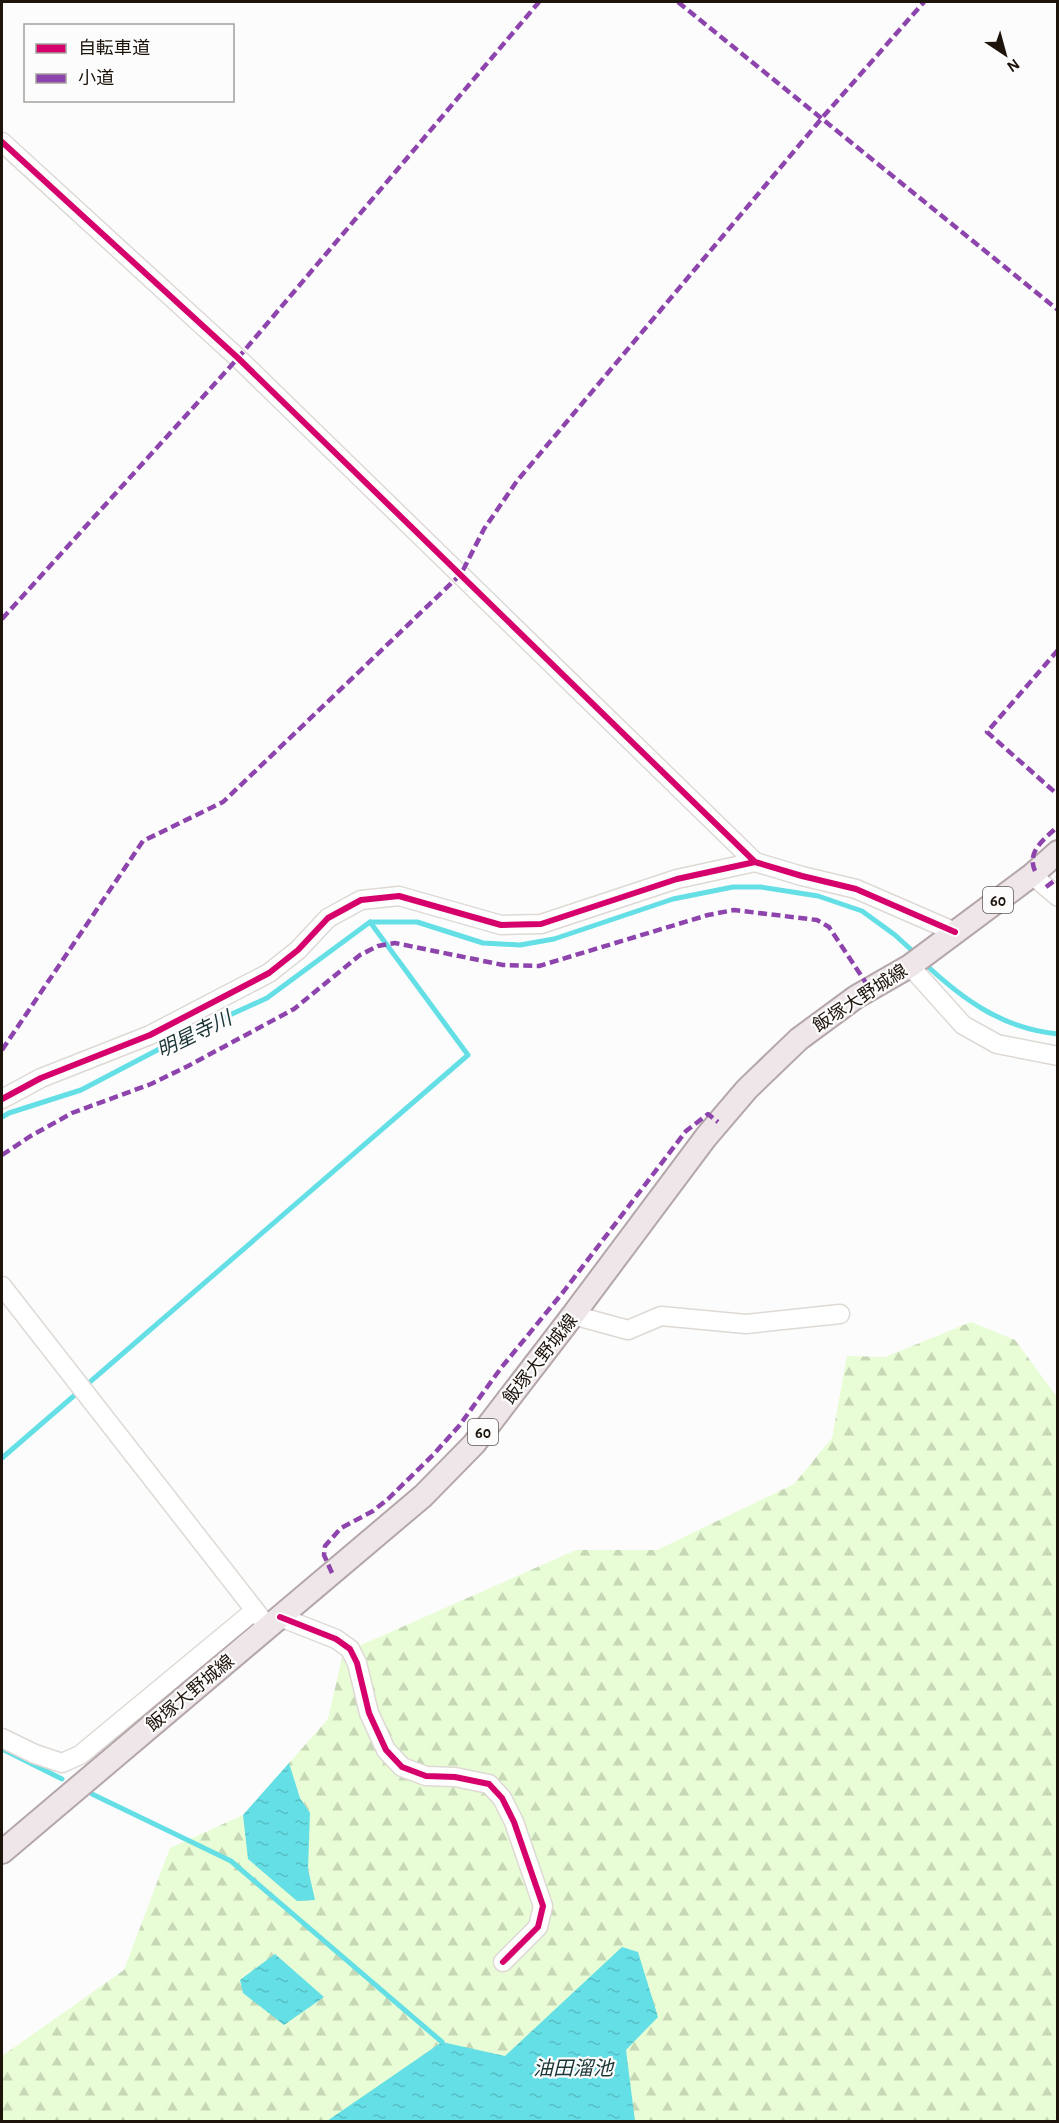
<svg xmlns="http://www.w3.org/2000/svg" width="1059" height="2123" font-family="'Alegreya Sans','Noto Sans JP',sans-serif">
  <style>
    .forest { fill: url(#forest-firs) }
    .water { fill: url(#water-ripples) }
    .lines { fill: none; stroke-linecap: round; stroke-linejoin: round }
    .stream { stroke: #64dfe5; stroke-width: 5 }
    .minor-casing { stroke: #ded9d4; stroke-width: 21 }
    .major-casing { stroke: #b4a6a9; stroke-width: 26 }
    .minor { stroke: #fff; stroke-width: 18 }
    .major { stroke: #eee6e8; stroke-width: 22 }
    .quiet { stroke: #8e44ad; stroke-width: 4.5; stroke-dasharray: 9 4.5; stroke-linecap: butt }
    .cycleway-casing { stroke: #fcfcfc; stroke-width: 10 }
    .cycleway { stroke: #d6006c; stroke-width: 6 }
    .labels { text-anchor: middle; stroke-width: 4.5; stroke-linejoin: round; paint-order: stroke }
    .shield { fill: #fcfcfc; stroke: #605a53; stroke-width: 1.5 }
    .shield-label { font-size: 16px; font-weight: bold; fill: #1d140b }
    .street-label { font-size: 18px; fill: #1d140b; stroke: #fcfcfc }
    .water-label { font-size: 20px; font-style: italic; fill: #1b3536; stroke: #fcfcfc }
  </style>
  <defs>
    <pattern id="forest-firs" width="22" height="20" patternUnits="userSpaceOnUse" patternTransform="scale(1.5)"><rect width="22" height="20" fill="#e8fdd6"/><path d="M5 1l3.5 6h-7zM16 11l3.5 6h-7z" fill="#c7d8b6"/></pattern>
    <pattern id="water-ripples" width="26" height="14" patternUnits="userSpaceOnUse" patternTransform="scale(1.5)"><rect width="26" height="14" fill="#64dfe5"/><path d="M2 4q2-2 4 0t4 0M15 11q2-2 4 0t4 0" fill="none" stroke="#56bec3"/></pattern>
  </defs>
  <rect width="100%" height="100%" fill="#fcfcfc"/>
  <!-- forest -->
  <path class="forest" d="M971 1322 1015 1340 1057 1397V2121H2V2056L124 1970 170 1848 243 1815 328 1719 343 1653 576 1550H657L794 1484 832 1438 847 1356 885 1357Z"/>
  <!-- water -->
  <path class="water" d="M289 1763 300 1798 310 1813 308 1869 315 1900 297 1901 248 1859 243 1815Z
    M622 1947 638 1952 658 2017 626 2050 635 2121H327L442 2042 505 2056Z
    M275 1954 324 1997 284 2025 243 1993 240 1980Z"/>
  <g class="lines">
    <!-- stream -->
    <path class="stream" d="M370 922H417L483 943 520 945 554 939 673 899 733 887H761L818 896 862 911 895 935 917 955
      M923 962C962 999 1003 1029 1058 1034
      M2 1117 9 1113 81 1090 188 1034 267 998 370 922
      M2 1458 468 1055 370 922
      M2 1749 62 1779
      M92 1794 231 1861 442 2042"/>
    <defs>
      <path id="minor" d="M2 142 238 358 755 862 802 876 856 889 955 932
        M1032 875 1058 897
        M910 966 963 1025 997 1044 1058 1056
        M2 1099 41 1078 150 1035 269 973 298 950 328 918 361 900 399 896 501 925 541 924 677 879 755 862
        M2 1286 268 1627
        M573 1315 628 1330 661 1316 746 1324 840 1314
        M280 1617 336 1639 350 1649 357 1663 369 1713 386 1750 402 1767 426 1776 455 1777 489 1784 502 1798 514 1822 543 1906 538 1927 503 1962
        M2 1738 35 1754 62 1763 80 1755 254 1611"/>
      <path id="major" d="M2 1852 423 1496 474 1444 573 1315 706 1137 747 1089 799 1039 856 997 910 966 1032 875 1058 852"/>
    </defs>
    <!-- minor casing -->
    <use href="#minor" class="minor-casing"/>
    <!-- major casing -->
    <use href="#major" class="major-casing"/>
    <!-- minor -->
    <use href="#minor" class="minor"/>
    <!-- major -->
    <use href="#major" class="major"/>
    <!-- quiet -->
    <path class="quiet" d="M678 2 1058 310
      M2 619 238 358 539 2
      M1058 650 987 732 1058 795
      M1035 871C1026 851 1045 839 1058 826
      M1046 887 1058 878
      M2 1050 143 841 223 802 461 574 484 529 517 481 822 118 924 2
      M2 1155 29 1137 72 1113 151 1084 188 1066 294 1009 360 955 378 946 395 943 503 965 539 966 708 915 734 910 817 920 829 927 870 989
      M332 1573 324 1555 325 1546 341 1528 373 1511 388 1499 433 1455 459 1426 501 1368 564 1291 686 1131 708 1114 718 1122"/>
    <defs>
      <path id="cycleway" d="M2 142 238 358 755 862 802 876 856 889 955 932
        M2 1099 41 1078 150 1035 269 973 298 950 328 918 361 900 399 896 501 925 541 924 677 879 755 862
        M280 1617 336 1639 350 1649 357 1663 369 1713 386 1750 402 1767 426 1776 455 1777 489 1784 502 1798 514 1822 543 1906 538 1927 503 1962"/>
    </defs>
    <!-- cycleway casing -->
    <use href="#cycleway" class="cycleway-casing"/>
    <!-- cycleway -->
    <use href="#cycleway" class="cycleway"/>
  </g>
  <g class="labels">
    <!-- shield labels -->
    <g class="shield">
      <rect x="983" y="887" width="30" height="26" rx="4.5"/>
      <rect x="468" y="1419" width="30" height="26" rx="4.5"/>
    </g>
    <g class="shield-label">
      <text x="998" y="906">60</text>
      <text x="483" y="1438">60</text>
    </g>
    <!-- street labels -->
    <g class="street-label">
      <text transform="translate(860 998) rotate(-33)" y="6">飯塚大野城線</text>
      <text transform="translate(540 1359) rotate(-52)" y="6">飯塚大野城線</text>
      <text transform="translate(190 1693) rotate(-40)" y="6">飯塚大野城線</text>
    </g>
    <!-- water labels -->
    <g class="water-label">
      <text transform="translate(194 1034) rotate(-26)" y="7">明星寺川</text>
      <text x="573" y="2075">油田溜池</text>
    </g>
  </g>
  <!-- border -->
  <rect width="1059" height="2123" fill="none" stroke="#1d140b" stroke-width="6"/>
  <!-- legend -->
  <rect x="24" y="24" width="210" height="78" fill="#fcfcfc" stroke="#a39f9c" stroke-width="1.5"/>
  <rect x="36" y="44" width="30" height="9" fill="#d6006c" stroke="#a39f9c" stroke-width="1.5"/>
  <text x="78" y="54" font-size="18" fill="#1d140b">自転車道</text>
  <rect x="36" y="74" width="30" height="9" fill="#8e44ad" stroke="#a39f9c" stroke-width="1.5"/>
  <text x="78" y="84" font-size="18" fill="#1d140b">小道</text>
  <!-- north arrow -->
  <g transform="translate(1005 54) rotate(144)" stroke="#fcfcfc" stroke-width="4.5" paint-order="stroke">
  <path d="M0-4.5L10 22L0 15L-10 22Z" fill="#1d140b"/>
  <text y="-9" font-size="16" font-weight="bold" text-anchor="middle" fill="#1d140b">N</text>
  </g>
</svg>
